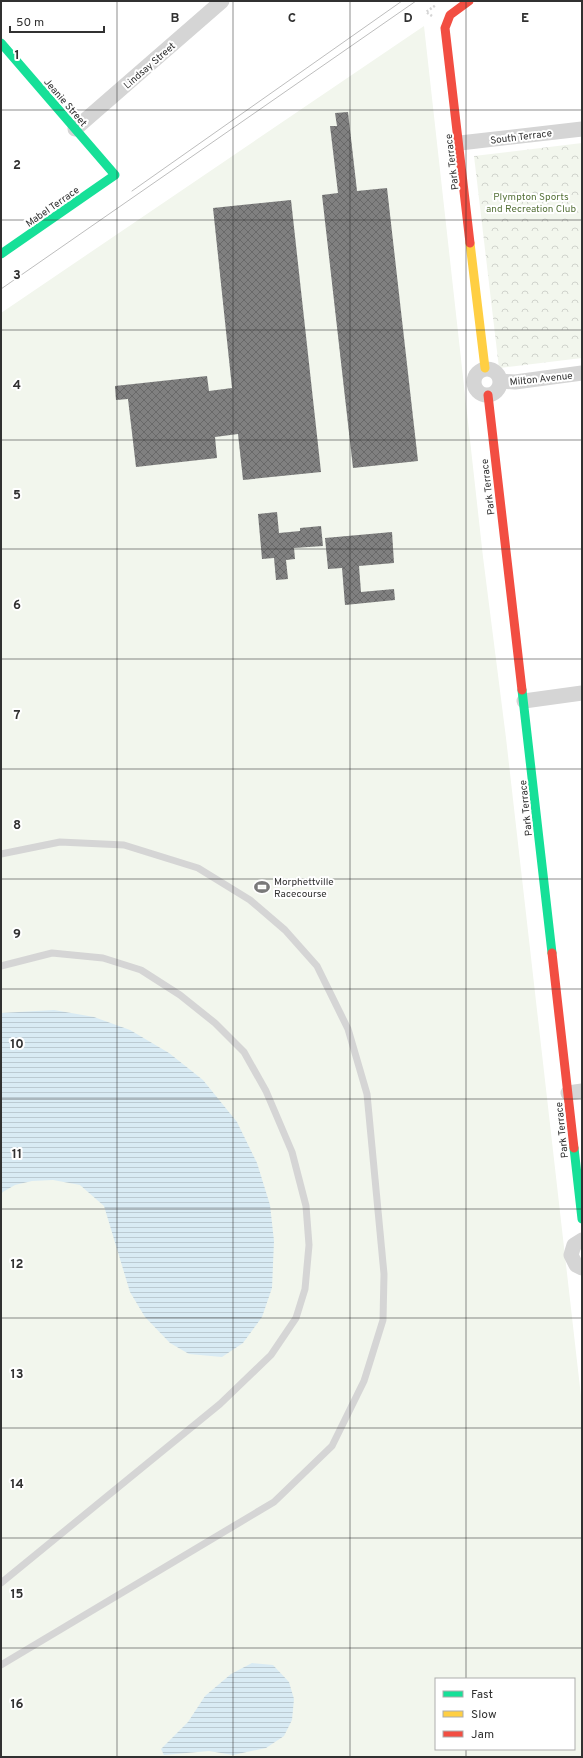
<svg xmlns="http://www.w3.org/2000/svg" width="583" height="1758" font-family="Overpass,sans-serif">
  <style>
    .grass { fill: #f2f6ed; fill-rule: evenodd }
    .park { fill: url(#park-crowns) }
    .water { fill: url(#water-rules) }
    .building { fill: url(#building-cross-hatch) }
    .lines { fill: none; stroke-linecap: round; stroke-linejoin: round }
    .path { stroke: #d5d5d5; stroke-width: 2.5; stroke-dasharray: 2 2; stroke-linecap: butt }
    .lane { stroke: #d5d5d5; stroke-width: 7 }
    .street { stroke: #d5d5d5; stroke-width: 15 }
    .fast { stroke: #16e098; stroke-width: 9 }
    .slow { stroke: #ffcf43; stroke-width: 9 }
    .jam { stroke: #f24e42; stroke-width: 9 }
    .tram { stroke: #bdbdbd; stroke-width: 1 }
    .grid { fill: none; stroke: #313131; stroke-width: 1; stroke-opacity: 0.55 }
    .labels { text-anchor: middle; stroke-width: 4; stroke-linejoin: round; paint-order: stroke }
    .street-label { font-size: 10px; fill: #313131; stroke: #fff }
    .park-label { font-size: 10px; fill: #567239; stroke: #fff }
    .poi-label { font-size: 10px; fill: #313131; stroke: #fff; text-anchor: start }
    .grid-label { font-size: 13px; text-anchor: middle; font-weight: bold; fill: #313131; stroke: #fff; stroke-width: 4; stroke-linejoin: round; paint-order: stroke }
  </style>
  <defs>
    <pattern id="park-crowns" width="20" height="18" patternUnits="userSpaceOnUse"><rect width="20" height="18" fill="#f2f6ed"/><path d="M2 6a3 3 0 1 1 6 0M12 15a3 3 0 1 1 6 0" fill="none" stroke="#d0d3cc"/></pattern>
    <pattern id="water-rules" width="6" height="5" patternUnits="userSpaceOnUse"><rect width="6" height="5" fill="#d9ebf4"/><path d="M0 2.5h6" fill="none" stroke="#bbcad2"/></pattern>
    <pattern id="building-cross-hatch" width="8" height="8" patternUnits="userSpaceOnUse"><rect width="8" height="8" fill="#808080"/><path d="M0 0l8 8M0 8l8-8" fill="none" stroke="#696969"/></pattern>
  </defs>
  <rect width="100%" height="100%" fill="#fff"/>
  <!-- grass -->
  <path class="grass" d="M424 26 483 557 506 738 582 1405V1757H1V313ZM436 1679H574V1749H436Z"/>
  <!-- park -->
  <path class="park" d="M582 143V358L499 368 474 156Z"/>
  <!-- water -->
  <path class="water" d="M54 1010 94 1017 130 1030 169 1053 203 1080 237 1122 257 1163 270 1205 274 1241 272 1288 262 1317 243 1343 222 1357 189 1354 170 1343 145 1317 130 1292 104 1206 80 1185 53 1180 32 1181 15 1185 1 1193V1013Z
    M252 1663 273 1665 289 1682 294 1699 292 1720 284 1736 266 1748 233 1755 209 1751 164 1755 161 1749 188 1722 205 1696 231 1674Z"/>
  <!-- building -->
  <path class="building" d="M348 112 357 191 387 188 418 461 353 468 322 195 338 193 330 126H337L335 113Z
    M291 200 321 472 243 480 238 434 215 437 217 458 136 467 128 399 116 400 115 386 207 376 209 391 232 388 213 208Z
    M277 512 279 533 300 531V528L321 526 323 546 294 548 295 559 286 560 288 579 276 580 274 558 262 559 258 514Z
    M392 532 394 563 359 566 361 592 394 589 395 600 345 605 342 568 328 569 325 538Z"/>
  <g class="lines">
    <!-- path -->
    <path class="path" d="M432 16 426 12 436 5"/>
    <!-- lane -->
    <path class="lane" d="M1 854 60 842 124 845 198 868 250 900 285 930 317 966 348 1029 367 1094 384 1274 383 1320 364 1381 332 1446 274 1502 1 1665
      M1 966 52 953 103 958 141 970 180 995 215 1023 244 1052 266 1091 292 1152 306 1206 309 1245 305 1289 296 1318 271 1355 220 1404 1 1583"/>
    <!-- street -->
    <path class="street" d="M75 129 222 1
      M460 143 582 129
      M474 382a13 13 0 1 1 26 0a13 13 0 1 1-26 0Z
      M500 381 515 382 582 373
      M524 701 582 693
      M568 1093 582 1091
      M582 1240 574 1245 571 1255 576 1265 582 1268"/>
    <!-- fast -->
    <path class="fast" d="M1 43 115 175 1 254
      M522 690 552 953
      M574 1148 582 1219"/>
    <!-- slow -->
    <path class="slow" d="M470 243 485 368"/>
    <!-- jam -->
    <path class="jam" d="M469 1 450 15 445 28 470 243
      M488 395 522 690
      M552 953 574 1148"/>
    <!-- tram -->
    <path class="tram" d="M132 191 402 1
      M1 289 416 1"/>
  </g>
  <!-- grid -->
  <path class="grid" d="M117 1V1757M233 1V1757M350 1V1757M466 1V1679M1 110H582M1 220H582M1 330H582M1 440H582M1 549H582M1 659H582M1 769H582M1 879H582M1 989H582M1 1099H582M1 1209H582M1 1318H582M1 1428H582M1 1538H582M1 1648H582M466 1749V1757"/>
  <!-- icons -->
  <defs>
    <symbol id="stadium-bare" viewBox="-9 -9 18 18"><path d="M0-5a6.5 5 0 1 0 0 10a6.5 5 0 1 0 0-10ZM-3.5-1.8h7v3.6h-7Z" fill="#797979" stroke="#fff" stroke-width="2.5" paint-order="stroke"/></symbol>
  </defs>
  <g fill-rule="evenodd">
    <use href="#stadium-bare" x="251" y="876" width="22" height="22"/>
  </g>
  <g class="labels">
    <!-- street labels -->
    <g class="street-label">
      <text transform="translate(149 65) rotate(-41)" y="4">Lindsay Street</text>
      <text transform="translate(66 102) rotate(49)" y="4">Jeanie Street</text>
      <text transform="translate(521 136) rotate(-7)" y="4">South Terrace</text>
      <text transform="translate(451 162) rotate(-97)" y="4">Park Terrace</text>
      <text transform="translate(52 206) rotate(-35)" y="4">Mabel Terrace</text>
      <text transform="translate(541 378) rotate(-6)" y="4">Milton Avenue</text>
      <text transform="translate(487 487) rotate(-97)" y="4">Park Terrace</text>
      <text transform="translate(525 808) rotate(-96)" y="4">Park Terrace</text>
      <text transform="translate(561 1130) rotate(-96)" y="4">Park Terrace</text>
    </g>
    <!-- park labels -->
    <g class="park-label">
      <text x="531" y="200">Plympton Sports<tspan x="531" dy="12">and Recreation Club</tspan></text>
    </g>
    <!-- poi labels -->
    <g class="poi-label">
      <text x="274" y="885">Morphettville<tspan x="274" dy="12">Racecourse</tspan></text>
    </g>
  </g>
  <g class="grid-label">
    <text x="175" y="22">B</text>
    <text x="292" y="22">C</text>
    <text x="408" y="22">D</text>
    <text x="525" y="22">E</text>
    <text x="17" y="59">1</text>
    <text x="17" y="169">2</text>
    <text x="17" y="279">3</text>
    <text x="17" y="389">4</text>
    <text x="17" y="499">5</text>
    <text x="17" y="609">6</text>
    <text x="17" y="719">7</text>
    <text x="17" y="829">8</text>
    <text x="17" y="938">9</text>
    <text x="17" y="1048">10</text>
    <text x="17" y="1158">11</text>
    <text x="17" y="1268">12</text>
    <text x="17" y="1378">13</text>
    <text x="17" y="1488">14</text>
    <text x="17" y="1598">15</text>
    <text x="17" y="1708">16</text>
  </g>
  <!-- border -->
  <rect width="583" height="1758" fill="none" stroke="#313131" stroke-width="4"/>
  <!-- legend -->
  <rect x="435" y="1678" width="140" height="72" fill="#ffffff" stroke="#adadad"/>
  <rect x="443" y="1691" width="20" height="6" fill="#16e098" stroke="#adadad"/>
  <text x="471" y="1698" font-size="12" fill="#313131">Fast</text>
  <rect x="443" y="1711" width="20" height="6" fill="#ffcf43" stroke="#adadad"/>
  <text x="471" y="1718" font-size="12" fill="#313131">Slow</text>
  <rect x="443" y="1731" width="20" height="6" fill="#f24e42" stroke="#adadad"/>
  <text x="471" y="1738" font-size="12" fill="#313131">Jam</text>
  <!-- scale -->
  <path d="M10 26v6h94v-6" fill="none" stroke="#313131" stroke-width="2"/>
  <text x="16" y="26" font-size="12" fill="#313131" stroke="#ffffff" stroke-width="3" paint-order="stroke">50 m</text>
</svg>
